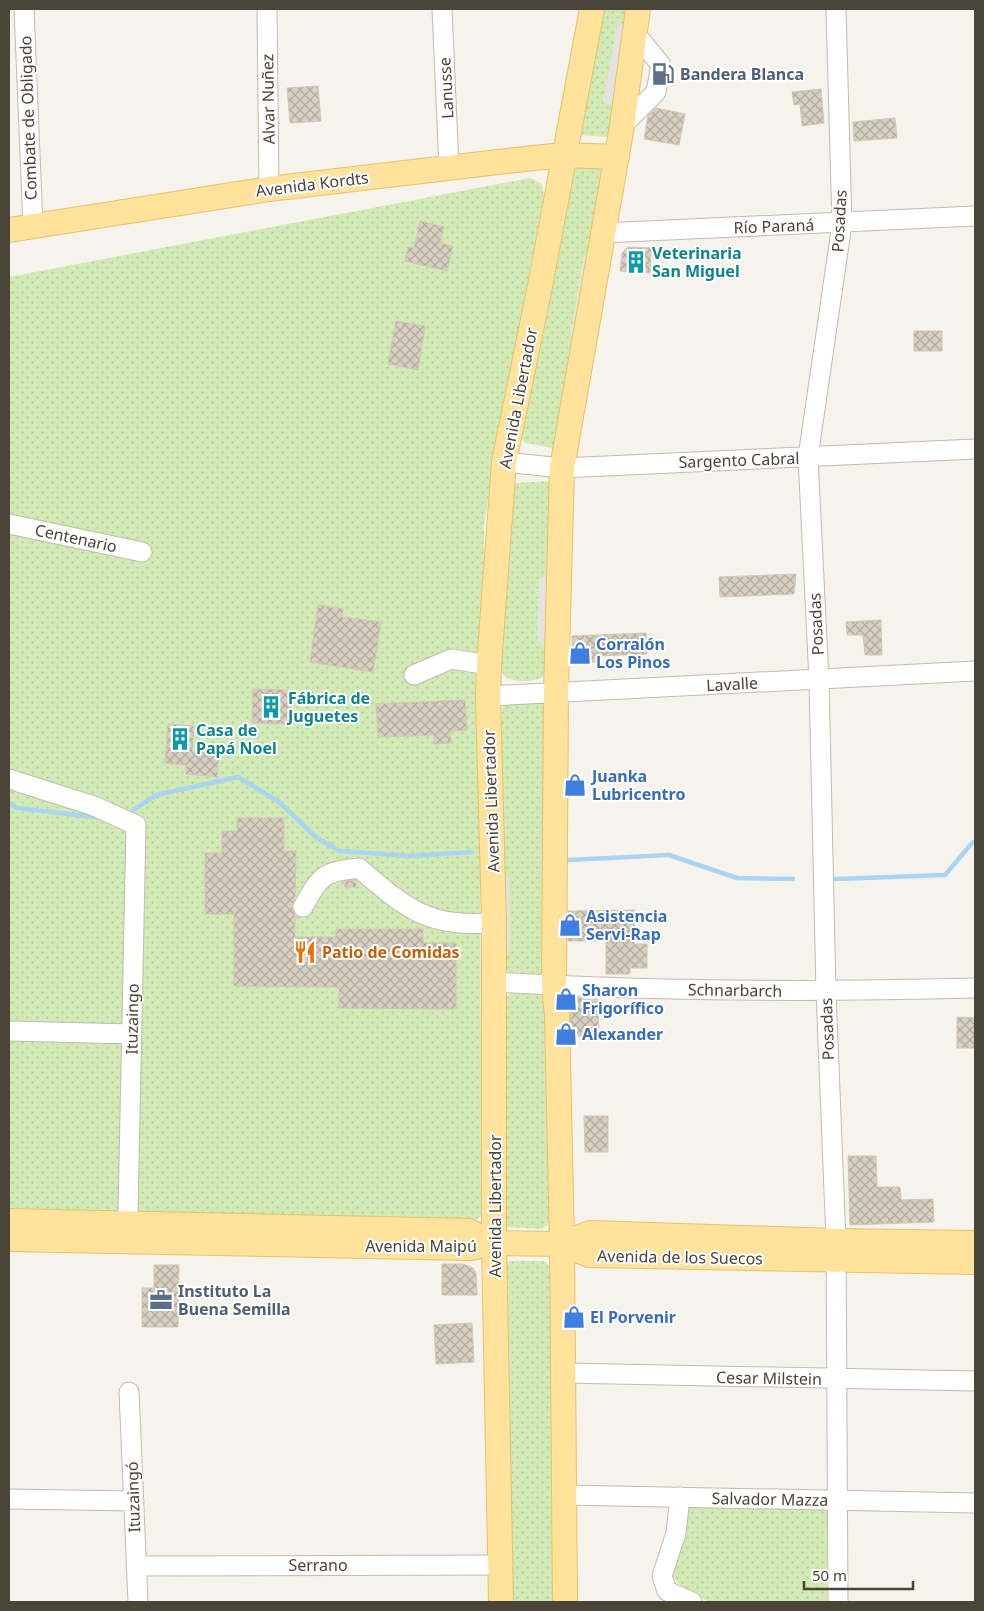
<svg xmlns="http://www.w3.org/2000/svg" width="984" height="1611" font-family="'Noto Sans',sans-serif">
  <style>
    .green { fill: url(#green-dots) }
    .parking { fill: #e5e3e0 }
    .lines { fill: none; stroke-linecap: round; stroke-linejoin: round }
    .stream { stroke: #a9d4f2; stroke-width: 4.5 }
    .building { fill: url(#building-cross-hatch); stroke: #d3c7b4 }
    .minor-casing { stroke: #c2bbae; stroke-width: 21 }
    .major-casing { stroke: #e6c16a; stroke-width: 26 }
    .minor { stroke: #fff; stroke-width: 19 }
    .major { stroke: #ffe39c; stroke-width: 24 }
    .labels { text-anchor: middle; stroke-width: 4; stroke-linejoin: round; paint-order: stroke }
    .service-label { font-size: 16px; font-weight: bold; fill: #4e5e75; stroke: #fff; text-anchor: start }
    .street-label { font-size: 16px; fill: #4b4439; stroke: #fff }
    .culture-label { font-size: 16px; font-weight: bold; fill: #0d838f; stroke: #fff; text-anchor: start }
    .shop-label { font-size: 16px; font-weight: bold; fill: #366cbe; stroke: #fff; text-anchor: start }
    .food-label { font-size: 16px; font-weight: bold; fill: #c56008; stroke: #fff; text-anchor: start }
  </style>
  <defs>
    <pattern id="green-dots" width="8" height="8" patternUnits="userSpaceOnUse" patternTransform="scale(1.25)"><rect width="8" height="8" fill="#d2eab5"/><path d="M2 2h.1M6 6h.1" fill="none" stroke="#b6ca9c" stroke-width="1.8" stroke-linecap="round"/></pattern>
    <pattern id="building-cross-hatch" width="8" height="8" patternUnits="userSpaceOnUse" patternTransform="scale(1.25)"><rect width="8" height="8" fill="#d8cfc1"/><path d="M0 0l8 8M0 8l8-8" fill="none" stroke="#b1aa9e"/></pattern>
  </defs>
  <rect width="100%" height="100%" fill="#f6f3ec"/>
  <!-- green -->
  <path class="green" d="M600 9H635L626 24 622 25 603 101 616 107 609 137H606L580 135Z
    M574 167H602L605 171 589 255 584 257 571 334 576 338 554 448 525 443 520 436Z
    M530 178 542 184 544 196 494 460 484 526 480 877 482 1212 480 1217 473 1222 9 1213V277Z
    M551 481 554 489 548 531 547 574 539 580 538 640 547 650 545 675C536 684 504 684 501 670L508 490 515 483Z
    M539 699 545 703 544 973 541 974 509 972 503 967 509 878 499 870 502 707 506 702Z
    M511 993 539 994 546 998 551 1223 542 1229 505 1227 503 1000Z
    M510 1261H545L551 1268 554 1602H507L505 1264Z
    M689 1505 827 1507V1602H708L679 1584 673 1577V1569L685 1535Z"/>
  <!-- parking -->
  <path class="parking" d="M626 24 616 107 603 101 617 26Z
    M589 255 576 338 571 334 584 256Z
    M547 574V650L538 640 539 580Z
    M501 873 509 878 510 950 504 953Z"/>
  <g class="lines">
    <!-- stream -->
    <path class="stream" d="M9 803 17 808 103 818
      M126 815 156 795 238 777 279 802 317 838 340 851 411 856 471 852
      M569 860 669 855 737 878 793 879
      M835 879 945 875 972 843 975 842"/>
  </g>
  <!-- building -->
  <path class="building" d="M318 86 321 121 290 123 287 88Z
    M821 89 824 123 802 126 800 104 794 105 792 92Z
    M656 108 685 114 679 145 644 139 648 115Z
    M895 118 897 138 854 141 853 122Z
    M420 221 444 227 440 243 453 246 447 271 405 261 408 247 414 248Z
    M628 247 651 248 650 273 620 271 622 253Z
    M396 321 425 326 418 370 388 364Z
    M914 331H942V351H914Z
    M796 574 794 594 720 597 719 577Z
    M318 605 343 609 342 617 381 622 373 672 310 662Z
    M881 620 882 655H865L863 635H847L846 622Z
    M646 633 647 654 596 656V662L583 663 573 654 572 636Z
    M253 689 290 690 289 724 252 723Z
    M465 700 467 730 450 731 451 743 434 744V735L378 737 376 704Z
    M168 724 194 726 192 752 219 755 217 777 186 774V765L165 763Z
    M237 818H284V851H296L295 897 292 907 295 915V937H336V929H423V943H456V1009L339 1008V987L234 986V914H205V853H222V831H237Z
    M356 880V887H345V881Z
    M635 910 634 944H647V968H630V974H606V941H568V911Z
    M569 997 583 998V1000L598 999 599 1036 571 1037Z
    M957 1017 975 1018V1048H957Z
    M584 1116H608V1152H585Z
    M848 1156H876L877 1187H900L901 1200 933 1199 934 1222 850 1225Z
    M442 1264H463L473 1268 476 1273 477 1295H442Z
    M154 1265H179L178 1327H142V1288H154Z
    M472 1323 474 1362 436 1364 434 1325Z"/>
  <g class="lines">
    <defs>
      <path id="minor" d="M24 9 33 226
        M267 9 269 189
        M442 9 449 168
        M836 9 842 224 808 457 819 680 826 991 836 1241 838 1602
        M622 126 656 92 661 65 634 32
        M602 233 975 216
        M504 462 562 468 975 449
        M9 524 142 552
        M414 675 451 659 489 665
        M488 696 975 671
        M9 779 94 806 136 825 128 1212
        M303 907C321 875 322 872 359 868 408 910 427 927 494 923
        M494 982C654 992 815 992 975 988
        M9 1031 132 1034
        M563 1373 975 1381
        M129 1392 138 1602
        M564 1495 975 1503
        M680 1497 676 1533 662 1576 667 1591 692 1602
        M9 1499 134 1501
        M136 1566 500 1565"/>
      <path id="major" d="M9 230 269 189 533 158 565 155 617 157
        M9 1221 469 1231 494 1243
        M9 1239 470 1248 494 1243 562 1244 590 1233 836 1241 975 1243
        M562 1244 589 1255 975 1262
        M501 1602 494 1243V923L488 696 489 665 504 462 541 281 592 9
        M565 1602 562 1244 557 1015 554 986 556 692 562 468 622 126 638 9"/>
    </defs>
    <!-- minor casing -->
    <use href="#minor" class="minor-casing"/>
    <!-- major casing -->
    <use href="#major" class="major-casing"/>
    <!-- minor -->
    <use href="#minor" class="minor"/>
    <!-- major -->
    <use href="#major" class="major"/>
  </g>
  <!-- icons -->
  <defs>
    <symbol id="fuel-bare" viewBox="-9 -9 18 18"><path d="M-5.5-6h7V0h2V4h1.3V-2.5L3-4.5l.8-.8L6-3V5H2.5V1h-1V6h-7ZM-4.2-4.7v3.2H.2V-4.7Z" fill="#5c6f8a" stroke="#fff" stroke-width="2.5" paint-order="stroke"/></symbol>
    <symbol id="building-bare" viewBox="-9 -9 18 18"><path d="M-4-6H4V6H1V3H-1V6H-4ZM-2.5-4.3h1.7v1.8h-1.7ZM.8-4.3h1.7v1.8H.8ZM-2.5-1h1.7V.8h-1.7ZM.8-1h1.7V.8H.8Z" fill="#0f9aa8" stroke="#fff" stroke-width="2.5" paint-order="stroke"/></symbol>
    <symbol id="shop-bare" viewBox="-9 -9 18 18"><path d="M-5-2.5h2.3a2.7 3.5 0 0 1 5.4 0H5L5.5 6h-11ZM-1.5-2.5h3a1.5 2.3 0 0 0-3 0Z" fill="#3f7fe0" stroke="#fff" stroke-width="2.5" paint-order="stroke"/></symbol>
    <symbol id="restaurant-bare" viewBox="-9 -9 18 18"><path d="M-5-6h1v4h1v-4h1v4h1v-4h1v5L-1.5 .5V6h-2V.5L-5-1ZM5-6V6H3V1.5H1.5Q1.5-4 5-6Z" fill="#e8710a" stroke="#fff" stroke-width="2.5" paint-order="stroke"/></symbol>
    <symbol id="office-bare" viewBox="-9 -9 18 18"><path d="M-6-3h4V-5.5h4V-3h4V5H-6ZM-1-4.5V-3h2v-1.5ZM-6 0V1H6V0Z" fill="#5c6f8a" stroke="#fff" stroke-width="2.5" paint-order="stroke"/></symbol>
  </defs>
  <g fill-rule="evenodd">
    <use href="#fuel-bare" x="647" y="58" width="32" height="32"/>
    <use href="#building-bare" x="620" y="246" width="32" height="32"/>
    <use href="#shop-bare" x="564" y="637" width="32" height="32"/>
    <use href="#building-bare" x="255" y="691" width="32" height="32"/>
    <use href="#building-bare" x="164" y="723" width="32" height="32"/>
    <use href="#shop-bare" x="559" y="769" width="32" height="32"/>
    <use href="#shop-bare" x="554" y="909" width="32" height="32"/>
    <use href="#restaurant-bare" x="289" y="936" width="32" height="32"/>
    <use href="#shop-bare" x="550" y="983" width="32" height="32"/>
    <use href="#shop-bare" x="550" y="1018" width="32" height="32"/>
    <use href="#office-bare" x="145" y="1284" width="32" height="32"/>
    <use href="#shop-bare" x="558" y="1301" width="32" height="32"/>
  </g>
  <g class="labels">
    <!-- service labels -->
    <g class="service-label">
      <text x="680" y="80">Bandera Blanca</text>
      <text x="178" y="1297">Instituto La<tspan x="178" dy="18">Buena Semilla</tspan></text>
    </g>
    <!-- street labels -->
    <g class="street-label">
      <text transform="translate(446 88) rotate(-93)" y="6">Lanusse</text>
      <text transform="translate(268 99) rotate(-91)" y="6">Alvar Nuñez</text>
      <text transform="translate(28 118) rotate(-92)" y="6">Combate de Obligado</text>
      <text transform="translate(312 184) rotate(-7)" y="6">Avenida Kordts</text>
      <text transform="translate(839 221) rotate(-87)" y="6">Posadas</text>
      <text transform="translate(774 226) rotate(-2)" y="6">Río Paraná</text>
      <text transform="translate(518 398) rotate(-79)" y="6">Avenida Libertador</text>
      <text transform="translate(739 460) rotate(-2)" y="6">Sargento Cabral</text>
      <text transform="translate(76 538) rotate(12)" y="6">Centenario</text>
      <text transform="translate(816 624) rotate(-93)" y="6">Posadas</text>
      <text transform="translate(732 684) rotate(-3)" y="6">Lavalle</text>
      <text transform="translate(491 801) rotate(-92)" y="6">Avenida Libertador</text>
      <text transform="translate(735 990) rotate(1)" y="6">Schnarbarch</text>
      <text transform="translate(132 1019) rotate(-89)" y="6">Ituzaingo</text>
      <text transform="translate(827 1029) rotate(-92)" y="6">Posadas</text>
      <text transform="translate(495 1206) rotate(-90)" y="6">Avenida Libertador</text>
      <text x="421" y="1252">Avenida Maipú</text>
      <text transform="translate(680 1257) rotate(1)" y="6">Avenida de los Suecos</text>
      <text transform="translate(769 1378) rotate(1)" y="6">Cesar Milstein</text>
      <text transform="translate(133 1497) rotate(-92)" y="6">Ituzaingó</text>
      <text transform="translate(770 1499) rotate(1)" y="6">Salvador Mazza</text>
      <text x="318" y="1571">Serrano</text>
    </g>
    <!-- culture labels -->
    <g class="culture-label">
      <text x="652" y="259">Veterinaria<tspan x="652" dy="18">San Miguel</tspan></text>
      <text x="288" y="704">Fábrica de<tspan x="288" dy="18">Juguetes</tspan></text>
      <text x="196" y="736">Casa de<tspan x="196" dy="18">Papá Noel</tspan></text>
    </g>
    <!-- shop labels -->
    <g class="shop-label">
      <text x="596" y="650">Corralón<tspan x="596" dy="18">Los Pinos</tspan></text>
      <text x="592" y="782">Juanka<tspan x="592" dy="18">Lubricentro</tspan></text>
      <text x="586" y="922">Asistencia<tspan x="586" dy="18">Servi-Rap</tspan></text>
      <text x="582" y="996">Sharon<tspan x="582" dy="18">Frigorífico</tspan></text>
      <text x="582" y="1040">Alexander</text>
      <text x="590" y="1323">El Porvenir</text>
    </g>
    <!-- food labels -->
    <g class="food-label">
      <text x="322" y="958">Patio de Comidas</text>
    </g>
  </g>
  <!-- border -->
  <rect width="984" height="1611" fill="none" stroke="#4b4439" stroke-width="20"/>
  <!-- scale -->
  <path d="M804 1581v8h109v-8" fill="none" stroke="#4b4439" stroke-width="2.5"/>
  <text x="812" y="1581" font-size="15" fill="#4b4439" stroke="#ffffff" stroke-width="4" paint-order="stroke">50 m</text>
</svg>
